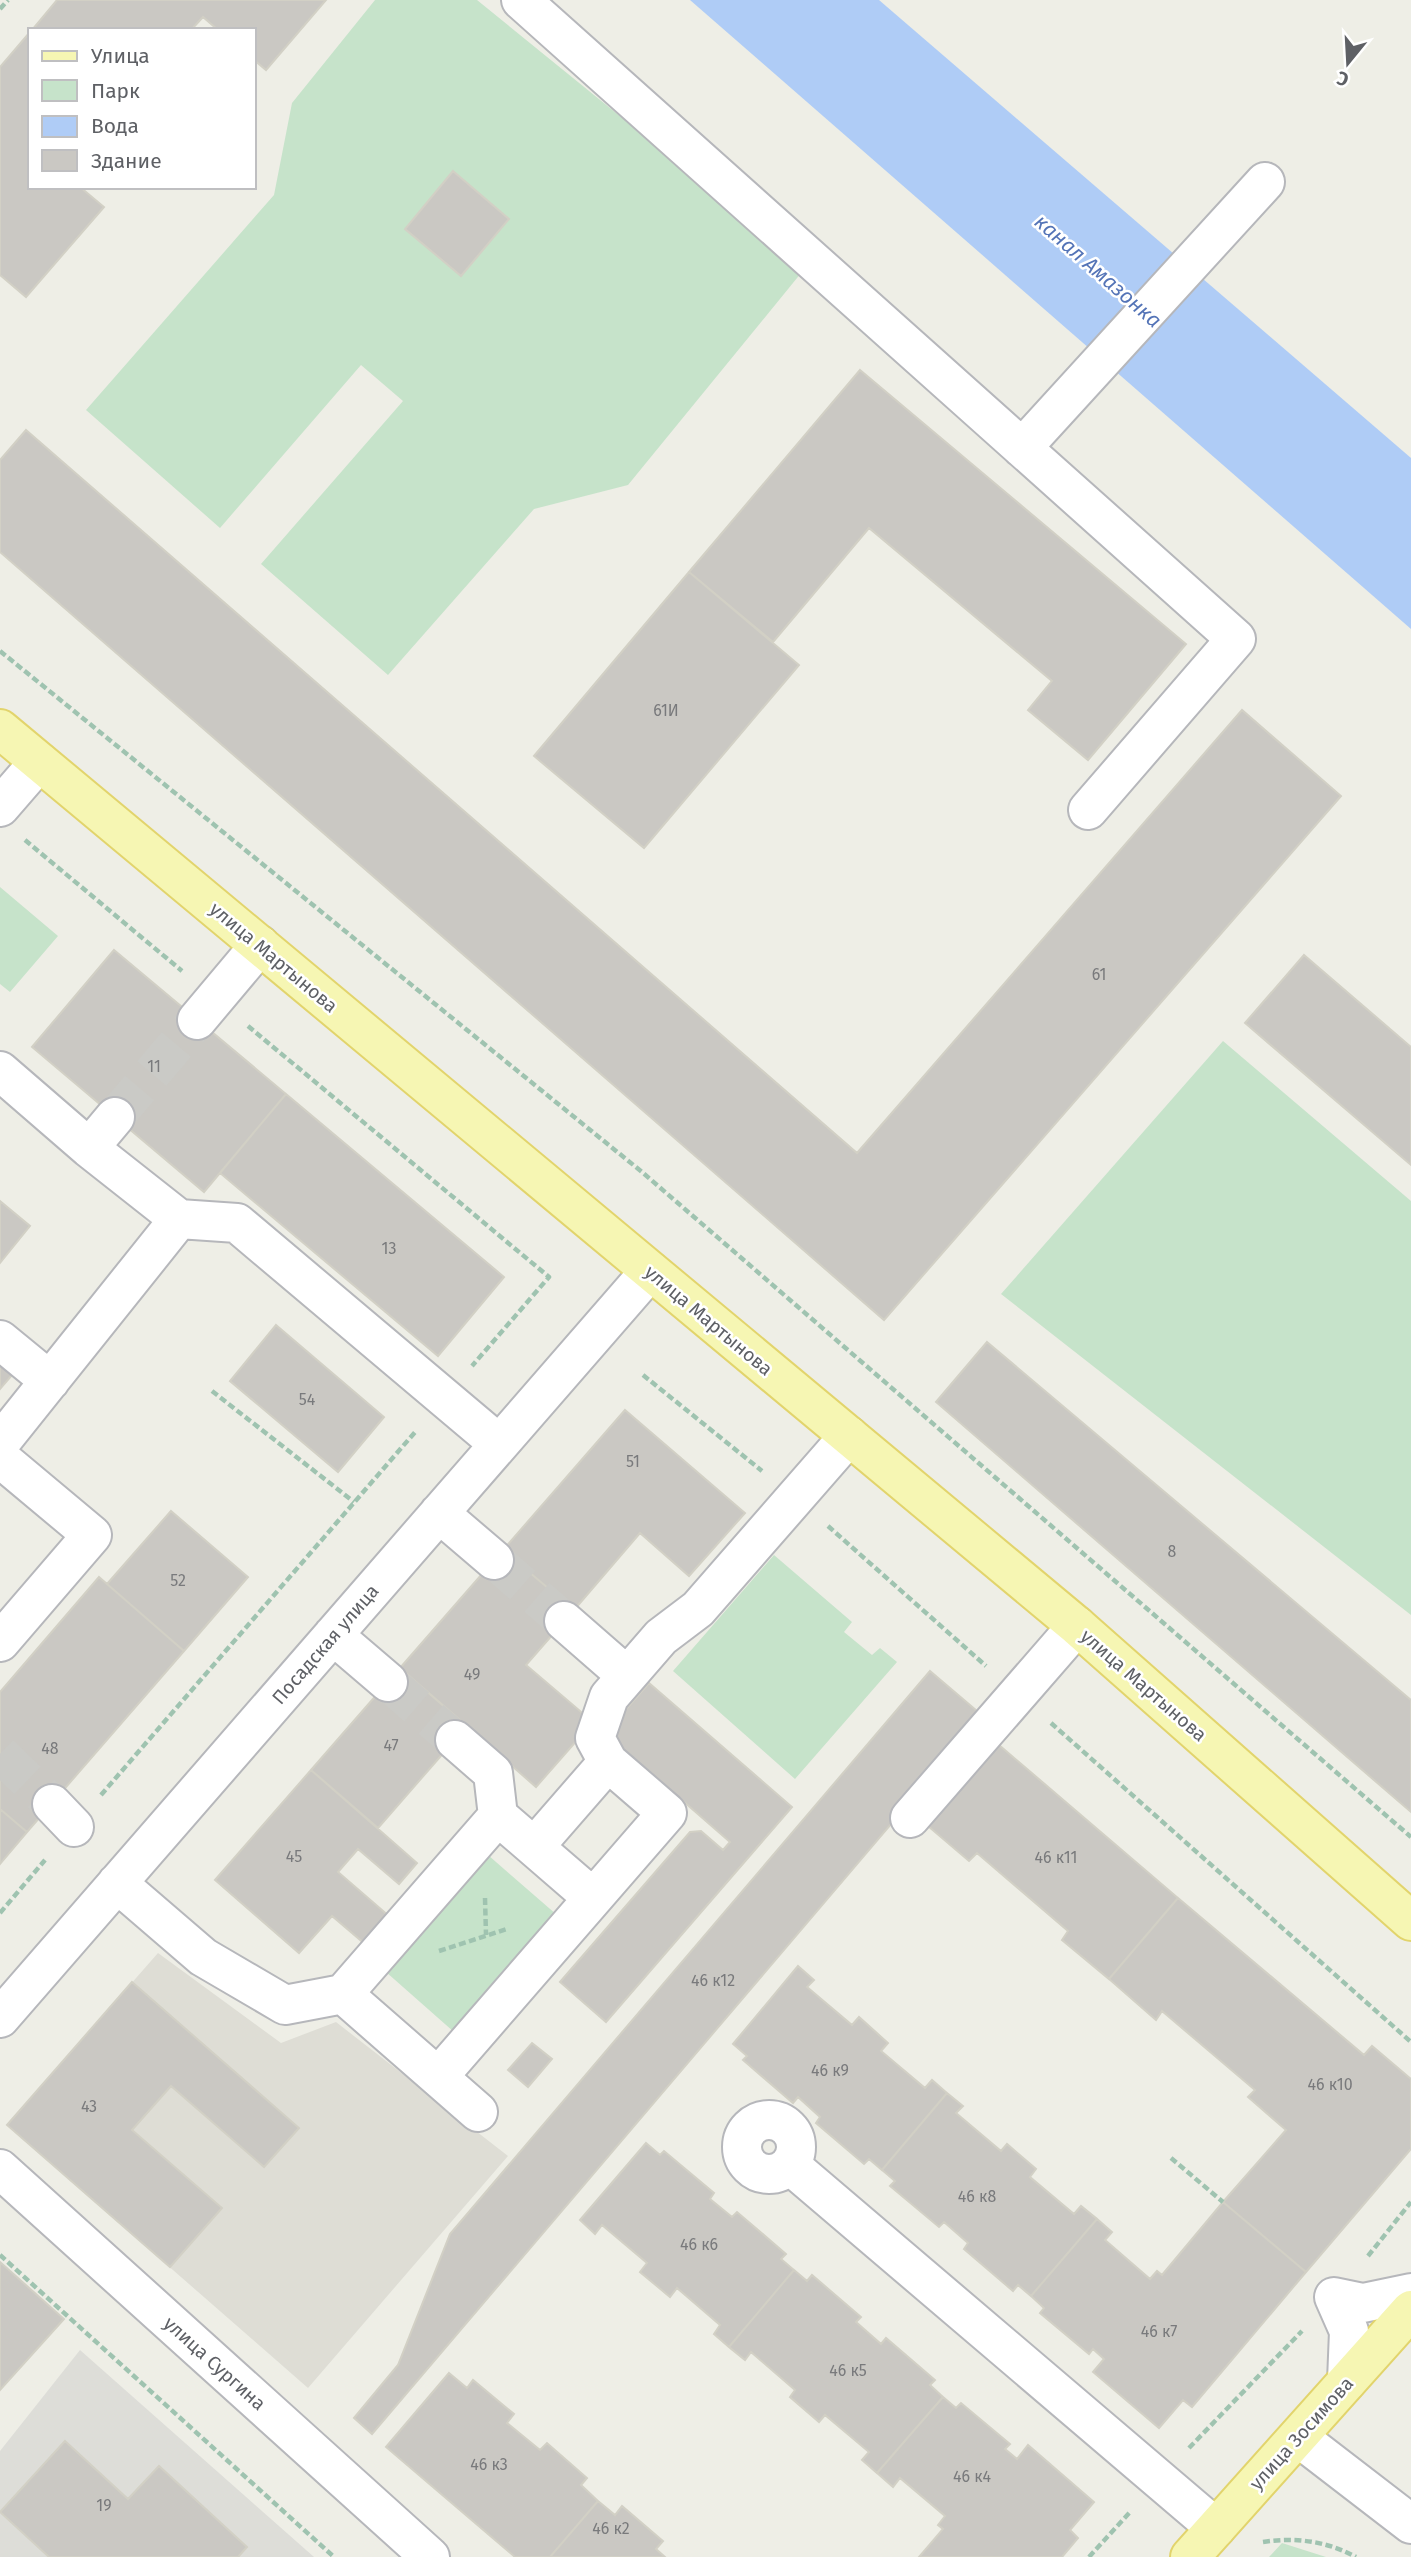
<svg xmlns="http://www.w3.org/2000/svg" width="1411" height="2557" font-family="'Fira Sans',sans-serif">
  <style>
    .industrial { fill: #ddddd8 }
    .education { fill: #deddd5 }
    .green { fill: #c6e3ca }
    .water { fill: #afccf6 }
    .building { fill: #cac8c3; stroke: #d2d0c5; stroke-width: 2 }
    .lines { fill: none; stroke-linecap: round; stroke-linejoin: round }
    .minor-tunnel { stroke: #cacac6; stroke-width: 38; stroke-dasharray: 38 19; stroke-linecap: butt }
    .minor-casing { stroke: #b6b7bb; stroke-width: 42 }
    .major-casing { stroke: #e2d46c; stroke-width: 42 }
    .path { stroke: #9fc3b0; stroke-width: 4.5; stroke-dasharray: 7 3.5; stroke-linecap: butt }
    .minor { stroke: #fff; stroke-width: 38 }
    .major { stroke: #f6f6b3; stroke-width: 38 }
    .labels { text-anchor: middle; stroke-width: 5; stroke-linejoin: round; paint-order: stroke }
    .number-label { font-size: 16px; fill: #797a7c }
    .street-label { font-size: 19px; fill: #5e6065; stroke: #fff }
    .water-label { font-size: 21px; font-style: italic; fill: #5474b7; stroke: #fff }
  </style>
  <rect width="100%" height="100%" fill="#eeeee6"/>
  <!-- industrial -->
  <path class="industrial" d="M80 2350 314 2557H0V2451Z"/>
  <!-- education -->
  <path class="education" d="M158 1953 281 2043 336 2022 508 2156 308 2388 7 2125Z"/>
  <!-- green -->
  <path class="green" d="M375 0H477L806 267 628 485 534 509 388 675 261 564 403 401 361 365 220 528 86 410 274 195 292 103Z
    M0 887 58 936 10 992 0 984Z
    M1223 1041 1411 1201V1615L1001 1294Z
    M774 1555 852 1622 844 1632 872 1655 880 1648 897 1662 795 1779 673 1671Z
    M488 1855 557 1915 454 2032 386 1972Z
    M1282 2543 1326 2557H1269Z"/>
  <!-- water -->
  <path class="water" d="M690 0H879L1411 458V629Z"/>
  <!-- building -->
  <path class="building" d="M57 0H326L266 70 254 60V30H218L203 17 191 30H32Z
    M30 32V187H80L104 207 26 297 0 275V67Z
    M453 171 509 219 461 276 405 229Z
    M860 370 1186 644 1088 760 1028 710 1052 681 869 528 773 642 689 572Z
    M26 430 857 1153 1242 710 1341 796 884 1320 0 552V460Z
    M689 572 799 665 644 848 534 756Z
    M114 950 286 1094 204 1192 32 1047Z
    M1304 955 1411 1047V1165L1245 1023Z
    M286 1094 504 1277 438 1356 220 1173Z
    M0 1201 30 1226 0 1263Z
    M276 1325 384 1417 338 1472 230 1381Z
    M987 1342 1411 1700V1812L936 1402Z
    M0 1364 12 1375 0 1389Z
    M625 1410 745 1513 689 1576 640 1533 574 1610 503 1550Z
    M171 1511 248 1577 184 1651 107 1584Z
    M503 1550 574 1610 526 1665 593 1722 536 1787 400 1668Z
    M99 1577 184 1651 27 1832 0 1809V1692Z
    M400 1668 467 1726 378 1828 311 1770Z
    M930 1671 983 1716 372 2434 354 2418 398 2365 450 2234Z
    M649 1683 792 1807 606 2022 560 1982 690 1832 701 1831 723 1850 730 1842 605 1733Z
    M992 1739 1178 1898 1109 1979 1062 1940 1068 1931 977 1853 969 1861 922 1821Z
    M311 1770 417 1863 399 1884 358 1849 338 1872 389 1916 365 1944 332 1916 299 1953 215 1880Z
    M0 1809 27 1832 0 1864Z
    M1178 1898 1364 2055 1372 2046 1411 2079V2149L1306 2272 1223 2202 1286 2130 1248 2097 1255 2090 1162 2011 1156 2020 1109 1979Z
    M798 1966 814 1980 807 1987 852 2025 859 2017 888 2043 881 2051 925 2088 932 2080 947 2093 882 2170 869 2159 864 2164 816 2123 820 2117 798 2097 793 2103 743 2060 747 2056 733 2044Z
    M132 1982 299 2128 264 2167 171 2086 132 2130 222 2208 170 2267 7 2125Z
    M532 2043 552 2059 528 2087 508 2070Z
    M947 2093 963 2106 956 2113 1001 2151 1007 2144 1036 2169 1030 2177 1074 2214 1081 2206 1097 2219 1031 2296 1018 2285 1013 2291 964 2249 968 2243 944 2222 939 2227 890 2186 895 2181 882 2170Z
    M646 2143 660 2155 664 2151 714 2193 710 2199 732 2217 737 2212 786 2254 781 2259 794 2270 729 2347 714 2334 720 2325 677 2288 670 2297 640 2272 647 2263 602 2225 595 2234 580 2220Z
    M1223 2202 1306 2272 1192 2407 1183 2400 1159 2428 1093 2372 1104 2359 1093 2349 1089 2354 1040 2313 1044 2308 1031 2296 1097 2219 1112 2232 1105 2240 1150 2279 1157 2271 1162 2275Z
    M0 2262 64 2319 0 2390Z
    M794 2270 807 2281 812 2275 861 2317 856 2322 881 2344 886 2338 935 2380 930 2385 943 2397 877 2473 862 2460 869 2452 825 2415 819 2422 790 2397 795 2390 751 2352 745 2360 729 2347Z
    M449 2373 467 2388 473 2380 514 2414 507 2423 540 2450 547 2443 587 2478 581 2485 598 2501 550 2557H515L386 2447Z
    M943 2397 956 2408 961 2403 1010 2444 1005 2449 1017 2459 1028 2445 1094 2502 1070 2530 1078 2538 1062 2557H919L943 2529 938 2525 945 2516 900 2478 893 2487 877 2473Z
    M65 2441 128 2499 159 2466 247 2547 238 2557H49L0 2512Z
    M598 2501 615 2515 622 2506 663 2541 656 2549 665 2557H550Z"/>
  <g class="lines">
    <!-- minor-tunnel -->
    <path class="minor-tunnel" d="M115 1117 197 1020
      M494 1560 564 1621
      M388 1682 455 1740
      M0 1754 52 1804"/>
    <defs>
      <path id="minor" d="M521 0 1236 639 1088 810
        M1022 448 1265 182
        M0 807 39 762
        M197 1020 260 945
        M0 1071 89 1148
        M115 1117 89 1148 179 1219
        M0 1340 50 1381
        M0 1443 179 1219 237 1223 499 1444
        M0 1458 92 1535 0 1642
        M439 1513 494 1560
        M564 1621 627 1676
        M333 1635 388 1682
        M455 1740 493 1773 498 1816
        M608 1762 595 1738 609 1697 661 1637 698 1609 849 1436
        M52 1804 74 1827
        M910 1818 1077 1626
        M117 1883 203 1957 285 2005 343 1994 478 2112
        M343 1994 498 1816 593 1898
        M0 2018 650 1271
        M438 2077 667 1813 608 1762 534 1847
        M742 2147a27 27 0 1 1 54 0a27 27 0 1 1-54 0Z
        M790 2165 1216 2528
        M0 2169 430 2557
        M1347 2381 1349 2331 1334 2297 1363 2303 1411 2293
        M1298 2437 1411 2524"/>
      <path id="major" d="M0 729 1077 1626 1411 1921
        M1190 2557 1411 2310"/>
    </defs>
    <!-- minor casing -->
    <use href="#minor" class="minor-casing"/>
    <!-- major casing -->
    <use href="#major" class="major-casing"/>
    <!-- path -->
    <path class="path" d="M0 9 8 0
      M0 651 642 1172 1411 1837
      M25 840 182 971
      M248 1026 549 1277 472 1366
      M643 1375 762 1471
      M212 1391 354 1502
      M828 1526 986 1666
      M1051 1723 1411 2042
      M101 1795 416 1431
      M485 1898 486 1935
      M0 1913 45 1860
      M439 1951 507 1929
      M1171 2158 1223 2202
      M0 2255 334 2557
      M1368 2256 1411 2202
      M1189 2448 1302 2331
      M1263 2542C1295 2537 1327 2541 1356 2557
      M1089 2557 1131 2511"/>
    <!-- minor -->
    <use href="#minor" class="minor"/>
    <!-- major -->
    <use href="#major" class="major"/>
  </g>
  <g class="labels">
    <!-- number labels -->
    <g class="number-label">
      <text x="666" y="716">61И</text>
      <text x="1099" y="980">61</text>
      <text x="154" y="1072">11</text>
      <text x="389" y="1254">13</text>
      <text x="307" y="1405">54</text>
      <text x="633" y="1467">51</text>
      <text x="1172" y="1557">8</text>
      <text x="178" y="1586">52</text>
      <text x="472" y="1680">49</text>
      <text x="391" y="1751">47</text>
      <text x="50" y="1754">48</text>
      <text x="294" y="1862">45</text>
      <text x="1056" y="1863">46 к11</text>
      <text x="713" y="1986">46 к12</text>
      <text x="830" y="2076">46 к9</text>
      <text x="1330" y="2090">46 к10</text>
      <text x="89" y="2112">43</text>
      <text x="977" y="2202">46 к8</text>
      <text x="699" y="2250">46 к6</text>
      <text x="1159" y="2337">46 к7</text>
      <text x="848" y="2376">46 к5</text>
      <text x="489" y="2470">46 к3</text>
      <text x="972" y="2482">46 к4</text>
      <text x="104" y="2511">19</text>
      <text x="611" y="2534">46 к2</text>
    </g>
    <!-- street labels -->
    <g class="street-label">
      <text transform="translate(274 957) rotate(40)" y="7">улица Мартынова</text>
      <text transform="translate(709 1320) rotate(40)" y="7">улица Мартынова</text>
      <text transform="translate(325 1644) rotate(-49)" y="7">Посадская улица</text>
      <text transform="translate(1144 1685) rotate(41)" y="7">улица Мартынова</text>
      <text transform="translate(215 2363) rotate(42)" y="7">улица Сургина</text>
      <text transform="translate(1301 2433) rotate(-48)" y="7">улица Зосимова</text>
    </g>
    <!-- water labels -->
    <g class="water-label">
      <text transform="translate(1098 271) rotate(41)" y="7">канал Амазонка</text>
    </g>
  </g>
  <!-- legend -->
  <rect x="28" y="28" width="228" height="161" fill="#ffffff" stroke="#bfbfc1" stroke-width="2"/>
  <rect x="42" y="51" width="35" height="10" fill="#f6f6b3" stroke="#bfbfc1" stroke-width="2"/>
  <text x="91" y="63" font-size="21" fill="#5e6065">Улица</text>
  <rect x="42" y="80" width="35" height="21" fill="#c6e3ca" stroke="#bfbfc1" stroke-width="2"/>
  <text x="91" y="98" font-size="21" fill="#5e6065">Парк</text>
  <rect x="42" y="116" width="35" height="21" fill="#afccf6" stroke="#bfbfc1" stroke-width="2"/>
  <text x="91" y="133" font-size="21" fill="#5e6065">Вода</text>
  <rect x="42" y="150" width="35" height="21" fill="#cac8c3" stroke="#bfbfc1" stroke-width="2"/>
  <text x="91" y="168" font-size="21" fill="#5e6065">Здание</text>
  <!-- north arrow -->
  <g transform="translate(1348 63) rotate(198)" stroke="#ffffff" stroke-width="5" paint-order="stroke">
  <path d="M0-5L12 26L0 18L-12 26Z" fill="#5e6065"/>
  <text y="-10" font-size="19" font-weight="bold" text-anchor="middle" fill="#5e6065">С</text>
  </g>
</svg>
